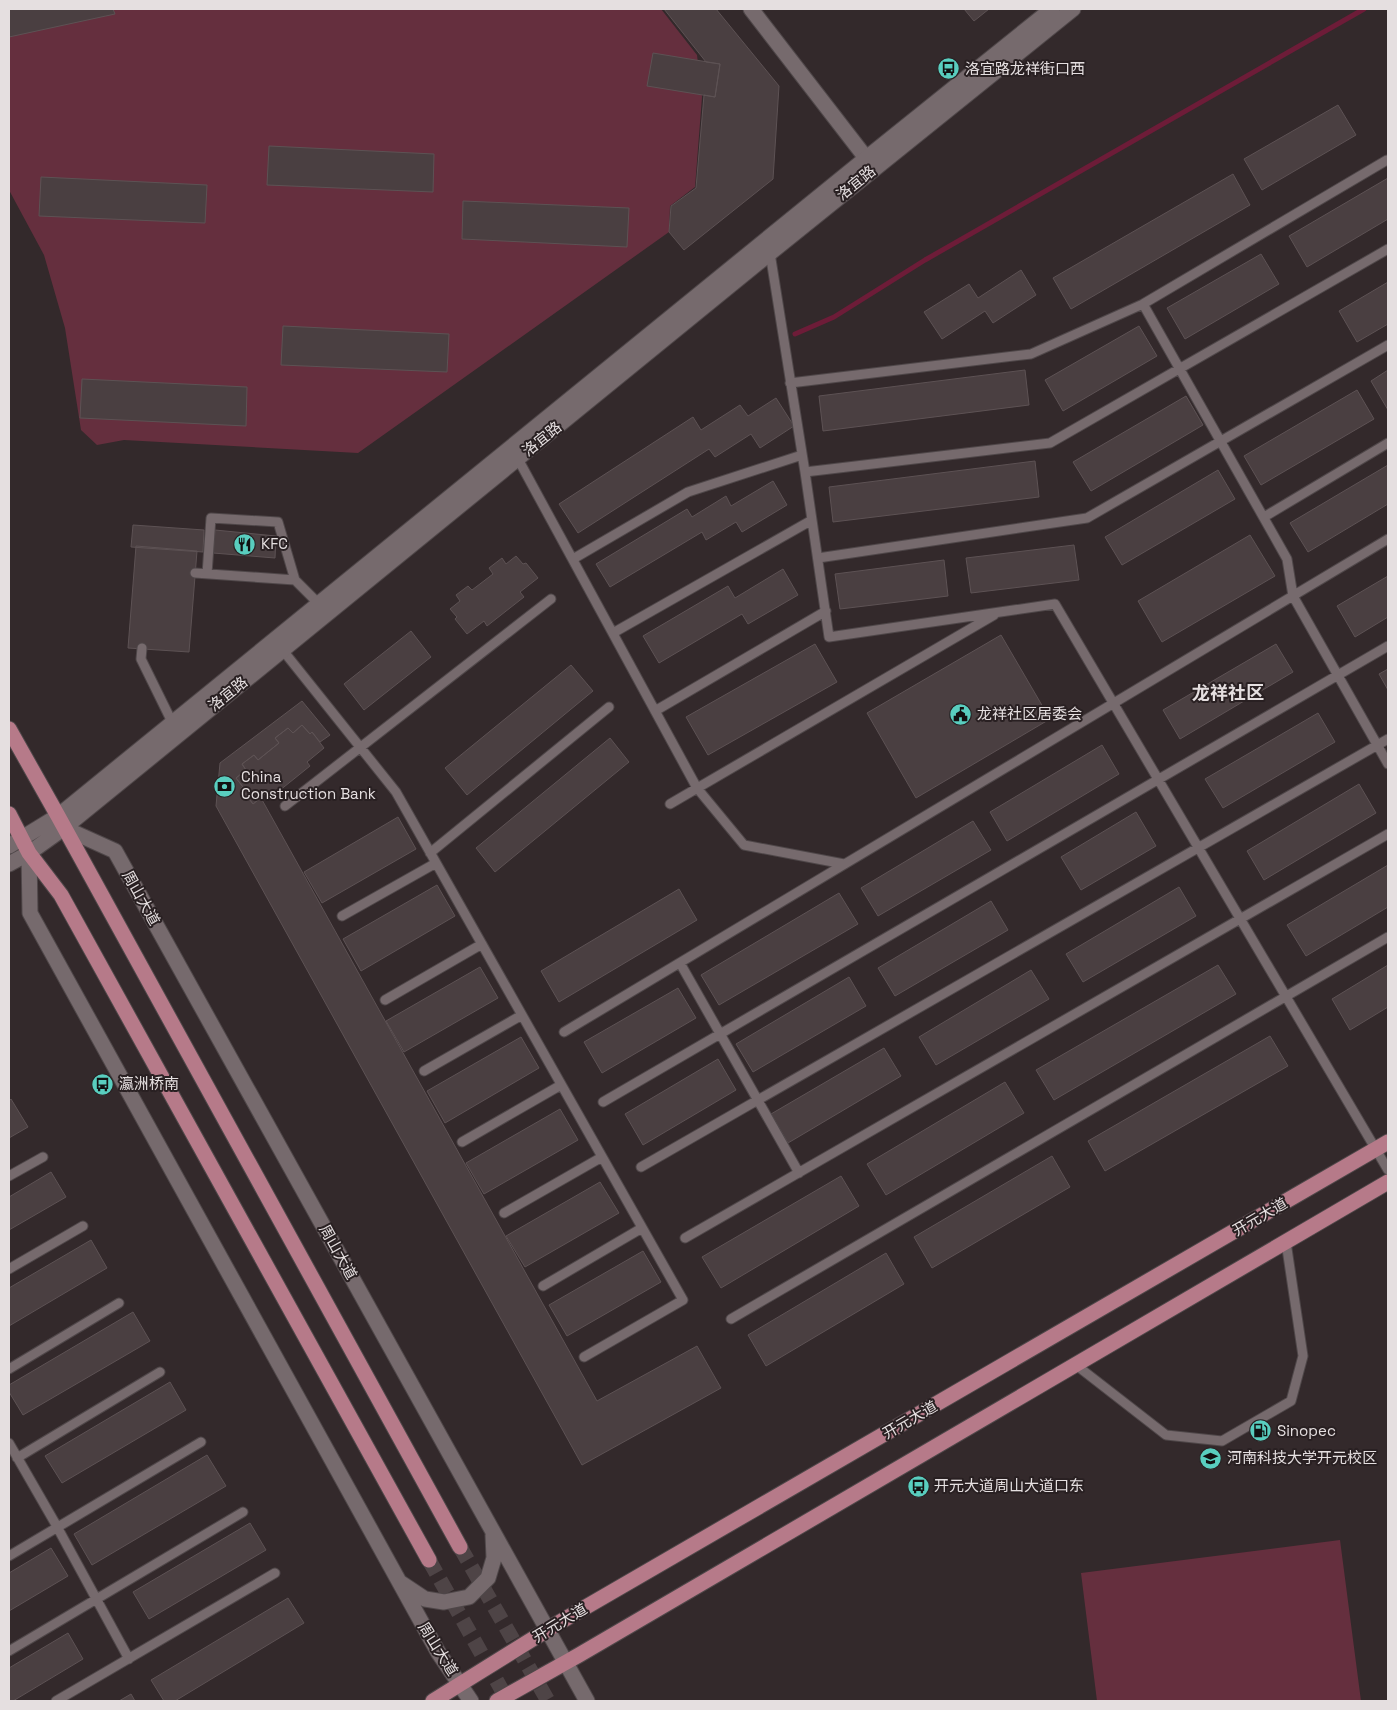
<svg xmlns="http://www.w3.org/2000/svg" width="1397" height="1710" font-family="'Space Grotesk','Noto Sans SC',sans-serif">
  <style>
    .green { fill: #652f3e }
    .lines { fill: none; stroke-linecap: round; stroke-linejoin: round }
    .stream { stroke: #6d1c38; stroke-width: 5 }
    .building { fill: #4a3f41; stroke: #5d5254 }
    .primary-tunnel { stroke: #4e4446; stroke-width: 15; stroke-dasharray: 15 8; stroke-linecap: butt }
    .lane-casing { stroke: #4f4749; stroke-width: 11 }
    .street-casing { stroke: #4f4749; stroke-width: 17 }
    .secondary-casing { stroke: #4f4749; stroke-width: 17 }
    .primary-casing { stroke: #4f4749; stroke-width: 17 }
    .lane { stroke: #766a6d; stroke-width: 9 }
    .street { stroke: #766a6d; stroke-width: 15 }
    .secondary { stroke: #766a6d; stroke-width: 15 }
    .primary { stroke: #b67a89; stroke-width: 15 }
    .labels { text-anchor: middle; stroke-width: 4; stroke-linejoin: round; paint-order: stroke }
    .poi-label { font-size: 15px; fill: #e5dfe0; stroke: #292022; text-anchor: start }
    .street-label { font-size: 15px; fill: #e5dfe0; stroke: #292022 }
    .quarter-label { font-size: 18px; font-weight: bold; fill: #e5dfe0; stroke: #292022 }
  </style>
  <rect width="100%" height="100%" fill="#33292b"/>
  <!-- green -->
  <path class="green" d="M9 9H661L697 55 702 97 695 187 670 206 669 232 358 453 124 440 97 445 81 430 65 328 44 255 9 190Z
    M1340 1540 1361 1701H1097L1081 1573Z"/>
  <g class="lines">
    <!-- stream -->
    <path class="stream" d="M795 334 834 317 925 260 1364 9"/>
  </g>
  <!-- building -->
  <path class="building" d="M9 9H113L115 14 9 37Z
    M664 9H716L779 86 773 179 684 250 669 232 671 206 696 188 704 95 715 97 720 64 706 62Z
    M964 9H989L974 21Z
    M653 53 720 64 715 97 647 86Z
    M1338 105 1356 135 1262 190 1244 159Z
    M269 146 434 154 433 192 267 185Z
    M1233 174 1250 205 1071 309 1053 278Z
    M41 177 207 185 205 223 39 216Z
    M1388 178V219L1307 267 1289 236Z
    M463 201 629 208 627 247 462 239Z
    M1261 254 1279 284 1185 339 1167 308Z
    M1021 270 1036 295 993 323 985 311 942 339 924 312 969 284 978 298Z
    M1388 282V324L1357 342 1339 311Z
    M283 326 449 334 447 372 281 365Z
    M1139 326 1157 356 1063 411 1045 380Z
    M1025 370 1029 405 823 431 819 396Z
    M1388 370V410L1371 381Z
    M82 379 247 387 246 426 80 418Z
    M1357 390 1374 419 1261 485 1244 456Z
    M1186 396 1203 425 1091 491 1073 462Z
    M776 398 794 426 760 448 751 434 715 457 709 449 578 533 559 504 693 417 701 430 740 405 748 416Z
    M1035 461 1039 497 833 522 829 487Z
    M1388 465V504L1308 552 1290 523Z
    M1218 470 1235 499 1122 565 1105 537Z
    M773 481 787 505 742 532 736 522 706 540 702 532 610 587 596 564 687 509 692 517 726 496 731 506Z
    M133 525 204 530 203 552 131 547Z
    M215 530 276 536 275 558 213 553Z
    M1250 535 1275 576 1162 642 1138 601Z
    M1074 545 1079 580 971 593 966 558Z
    M136 546 197 551 189 652 128 648Z
    M516 556 523 564 526 563 538 578 520 592 524 597 487 626 484 621 467 634 455 619 457 617 450 609 460 601 456 595 468 586 472 590 493 574 489 568 502 558 506 564Z
    M944 560 948 596 840 609 835 574Z
    M783 569 798 595 748 624 742 614 659 663 643 636 728 586 735 598Z
    M1388 576V617L1355 637 1337 606Z
    M411 631 431 657 364 710 344 684Z
    M1001 635 1050 719 916 798 867 713Z
    M815 644 837 682 708 755 686 717Z
    M1276 644 1293 672 1180 739 1163 710Z
    M571 665 593 691 467 795 445 768Z
    M1388 669V690L1379 674Z
    M302 701 330 735 320 742 312 732 310 734 302 725 293 733 288 728 275 738 279 743 258 760 254 755 242 764 246 770 236 778 243 787 241 788 253 804 261 798 597 1401 697 1346 721 1388 582 1465 216 806 220 763Z
    M1318 713 1335 742 1223 808 1205 779Z
    M302 725 310 734 312 732 324 748 307 762 310 766 274 795 270 790 253 804 241 788 243 787 236 778 246 770 242 764 254 755 258 760 279 743 275 738 288 728 293 733Z
    M610 738 629 762 495 872 476 848Z
    M1102 745 1119 774 1007 841 990 812Z
    M1359 784 1376 813 1264 880 1247 851Z
    M1136 812 1156 846 1081 890 1061 857Z
    M398 817 416 849 322 903 304 872Z
    M973 821 991 850 878 916 861 888Z
    M1388 865V907L1306 956 1287 925Z
    M437 885 455 916 361 971 343 939Z
    M1179 887 1196 916 1083 982 1066 954Z
    M679 889 697 920 559 1002 541 971Z
    M839 893 858 924 719 1005 701 975Z
    M991 901 1008 930 895 996 878 968Z
    M1218 965 1236 994 1054 1100 1036 1070Z
    M1388 965V1007L1350 1030 1332 999Z
    M480 967 498 998 404 1052 386 1021Z
    M1031 970 1049 999 936 1065 919 1037Z
    M849 977 866 1006 753 1072 736 1044Z
    M678 988 696 1018 602 1073 584 1042Z
    M1270 1036 1288 1066 1105 1171 1088 1141Z
    M521 1037 539 1068 445 1123 427 1091Z
    M884 1048 901 1076 788 1143 771 1114Z
    M718 1059 736 1090 643 1145 625 1114Z
    M1005 1082 1024 1113 886 1195 867 1164Z
    M11 1099 28 1127 9 1138V1101Z
    M560 1109 578 1140 484 1194 466 1163Z
    M1052 1156 1070 1187 932 1268 914 1237Z
    M51 1172 66 1197 9 1230V1197Z
    M841 1176 859 1206 721 1288 702 1257Z
    M600 1182 619 1213 525 1267 506 1236Z
    M91 1240 107 1268 9 1326V1288Z
    M643 1251 661 1282 567 1336 549 1305Z
    M886 1253 904 1284 766 1366 748 1335Z
    M133 1312 150 1341 23 1415 9 1392V1385Z
    M170 1382 186 1410 62 1483 45 1456Z
    M207 1455 226 1486 92 1565 74 1534Z
    M250 1523 266 1550 149 1619 133 1592Z
    M51 1548 68 1576 9 1611V1573Z
    M288 1598 304 1623 175 1701H164L151 1680Z
    M68 1633 83 1659 13 1701H9V1668Z
    M131 1694 135 1701H119Z"/>
  <g class="lines">
    <!-- primary-tunnel -->
    <path class="primary-tunnel" d="M460 1547 548 1701
      M429 1560 508 1701"/>
    <defs>
      <path id="lane" d="M1387 160 1143 304 1287 559 1293 596 1388 764
        M770 253 805 472 829 637 1055 604 1388 1170
        M790 383 1031 354 1143 304
        M518 459 697 788 744 845 844 864
        M805 472 1050 443 1388 249
        M1264 517 1388 443
        M818 558 1087 518 1388 345
        M573 559 688 492 802 455
        M195 573 295 580 321 606
        M207 574 211 518 278 522 295 580
        M613 633 812 520
        M142 648 141 659 174 726
        M281 648 396 792 683 1300 584 1357
        M655 711 826 611
        M670 804 994 615
        M285 806 551 599
        M430 853 609 707
        M342 916 436 863
        M680 963 799 1173
        M385 1000 482 944
        M564 1032 1388 539
        M424 1071 522 1015
        M603 1102 1388 646
        M462 1142 561 1085
        M641 1167 1388 739
        M9 1176 43 1157
        M504 1213 602 1157
        M685 1238 1388 834
        M9 1269 83 1226
        M543 1286 642 1228
        M731 1319 1388 937
        M1076 1365 1166 1435 1222 1441 1291 1401 1303 1356 1286 1242
        M9 1369 119 1303
        M9 1443 55 1523 129 1659
        M17 1458 160 1372
        M9 1556 201 1442
        M9 1651 243 1512
        M56 1701 275 1573"/>
      <path id="street" d="M751 9 873 167"/>
      <path id="secondary" d="M64 828 115 851 587 1701
        M9 846 58 816 864 160 1052 9
        M29 853 30 913 438 1652 471 1701
        M9 864 29 853 64 828 770 253 1073 9
        M401 1583 425 1599 444 1602 469 1597 488 1578 494 1558 493 1535"/>
      <path id="primary" d="M9 729 58 816 460 1547
        M9 814 29 853 61 895 429 1560
        M433 1701 560 1622 1388 1142
        M497 1701 579 1655 1388 1182"/>
    </defs>
    <!-- lane casing -->
    <use href="#lane" class="lane-casing"/>
    <!-- street casing -->
    <use href="#street" class="street-casing"/>
    <!-- secondary casing -->
    <use href="#secondary" class="secondary-casing"/>
    <!-- primary casing -->
    <use href="#primary" class="primary-casing"/>
    <!-- lane -->
    <use href="#lane" class="lane"/>
    <!-- street -->
    <use href="#street" class="street"/>
    <!-- secondary -->
    <use href="#secondary" class="secondary"/>
    <!-- primary -->
    <use href="#primary" class="primary"/>
  </g>
  <!-- icons -->
  <defs>
    <symbol id="bus-disc" viewBox="-11 -11 22 22"><circle r="9.5" fill="#59cebf" stroke="#292022"/><path d="M-5-6H5V4H4V6H2V4H-2V6H-4V4H-5ZM-3.5-4V0h7V-4ZM-3.5 1.2v1.5H-2V1.2ZM2 1.2v1.5H3.5V1.2Z" fill="#111"/></symbol>
    <symbol id="restaurant-disc" viewBox="-11 -11 22 22"><circle r="9.5" fill="#59cebf" stroke="#292022"/><path d="M-5-6h1v4h1v-4h1v4h1v-4h1v5L-1.5 .5V6h-2V.5L-5-1ZM5-6V6H3V1.5H1.5Q1.5-4 5-6Z" fill="#111"/></symbol>
    <symbol id="civic-disc" viewBox="-11 -11 22 22"><circle r="9.5" fill="#59cebf" stroke="#292022"/><path d="M-.6-6.5H3V-4.5H.6V-3L4-1V1h2V6H-6V1h2V-1L-.6-3ZM-1.2 2.5V6h2.4V2.5Z" fill="#111"/></symbol>
    <symbol id="bank-disc" viewBox="-11 -11 22 22"><circle r="9.5" fill="#59cebf" stroke="#292022"/><path d="M-6-4H6V4H-6ZM0-2.3a2.3 2.3 0 1 0 0 4.6a2.3 2.3 0 1 0 0-4.6Z" fill="#111"/></symbol>
    <symbol id="fuel-disc" viewBox="-11 -11 22 22"><circle r="9.5" fill="#59cebf" stroke="#292022"/><path d="M-5.5-6h7V0h2V4h1.3V-2.5L3-4.5l.8-.8L6-3V5H2.5V1h-1V6h-7ZM-4.2-4.7v3.2H.2V-4.7Z" fill="#111"/></symbol>
    <symbol id="university-disc" viewBox="-11 -11 22 22"><circle r="9.5" fill="#59cebf" stroke="#292022"/><path d="M0-5L7-2L0 1L-7-2ZM-4 1L0 2.5L4 1V4Q0 6-4 4Z" fill="#111"/></symbol>
  </defs>
  <g fill-rule="evenodd">
    <use href="#bus-disc" x="936" y="56" width="25" height="25"/>
    <use href="#restaurant-disc" x="232" y="532" width="25" height="25"/>
    <use href="#civic-disc" x="948" y="702" width="25" height="25"/>
    <use href="#bank-disc" x="212" y="774" width="25" height="25"/>
    <use href="#bus-disc" x="90" y="1072" width="25" height="25"/>
    <use href="#fuel-disc" x="1248" y="1418" width="25" height="25"/>
    <use href="#university-disc" x="1198" y="1446" width="25" height="25"/>
    <use href="#bus-disc" x="906" y="1474" width="25" height="25"/>
  </g>
  <g class="labels">
    <!-- poi labels -->
    <g class="poi-label">
      <text x="965" y="74">洛宜路龙祥街口西</text>
      <text x="261" y="549">KFC</text>
      <text x="977" y="719">龙祥社区居委会</text>
      <text x="241" y="782">China<tspan x="241" dy="17">Construction Bank</tspan></text>
      <text x="119" y="1089">瀛洲桥南</text>
      <text x="1277" y="1436">Sinopec</text>
      <text x="1227" y="1463">河南科技大学开元校区</text>
      <text x="934" y="1491">开元大道周山大道口东</text>
    </g>
    <!-- street labels -->
    <g class="street-label">
      <text transform="translate(856 183) rotate(-39)" y="5">洛宜路</text>
      <text transform="translate(542 439) rotate(-39)" y="5">洛宜路</text>
      <text transform="translate(228 694) rotate(-39)" y="5">洛宜路</text>
      <text transform="translate(141 898) rotate(61)" y="5">周山大道</text>
      <text transform="translate(1260 1217) rotate(-30)" y="5">开元大道</text>
      <text transform="translate(338 1252) rotate(61)" y="5">周山大道</text>
      <text transform="translate(910 1420) rotate(-30)" y="5">开元大道</text>
      <text transform="translate(560 1623) rotate(-31)" y="5">开元大道</text>
      <text transform="translate(438 1649) rotate(58)" y="5">周山大道</text>
    </g>
    <!-- quarter labels -->
    <g class="quarter-label">
      <text x="1228" y="699">龙祥社区</text>
    </g>
  </g>
  <!-- border -->
  <rect width="1397" height="1710" fill="none" stroke="#e5dfe0" stroke-width="20"/>
</svg>
